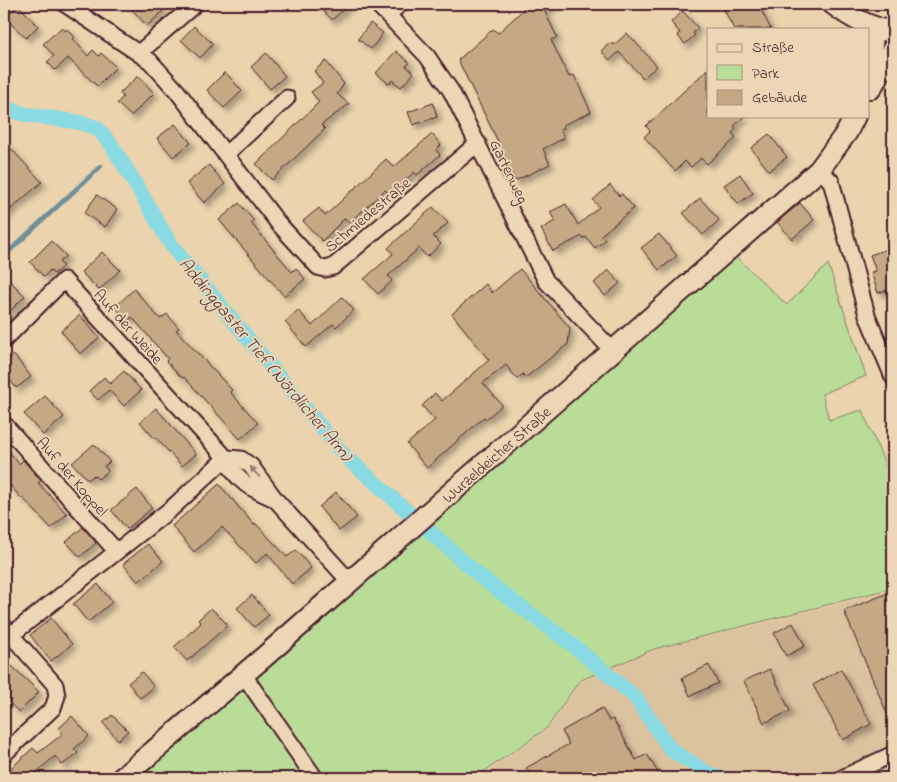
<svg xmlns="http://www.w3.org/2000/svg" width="897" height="782" font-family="'Indie Flower',sans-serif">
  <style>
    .built { fill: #dcc39f }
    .green { fill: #b9dd98; stroke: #827e62 }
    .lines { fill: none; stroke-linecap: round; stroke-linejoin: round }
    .stream { stroke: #708f99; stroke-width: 4.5 }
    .canal { stroke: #89dae2; stroke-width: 15 }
    .building { fill: #c5a984; stroke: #4a1f2b; filter: url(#shadow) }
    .minor-casing { stroke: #4a1f2b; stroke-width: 19 }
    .secondary-casing { stroke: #4a1f2b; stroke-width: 24 }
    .minor { stroke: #ecd6b5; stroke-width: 15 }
    .secondary { stroke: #ecd6b5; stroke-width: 20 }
    .oneway { fill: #9b7a70 }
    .labels { text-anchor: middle; stroke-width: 4; stroke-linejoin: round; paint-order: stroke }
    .street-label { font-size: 16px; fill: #4a1f2b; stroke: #ecd6b5 }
    .water-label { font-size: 18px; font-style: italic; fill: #533b46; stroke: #ecd6b5 }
  </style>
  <defs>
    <filter id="shadow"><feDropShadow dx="4.5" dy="4.5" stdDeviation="2.5" flood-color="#0004"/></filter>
  </defs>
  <rect width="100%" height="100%" fill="#ead3ad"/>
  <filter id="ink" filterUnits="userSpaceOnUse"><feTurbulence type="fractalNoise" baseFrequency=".02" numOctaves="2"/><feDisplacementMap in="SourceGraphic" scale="10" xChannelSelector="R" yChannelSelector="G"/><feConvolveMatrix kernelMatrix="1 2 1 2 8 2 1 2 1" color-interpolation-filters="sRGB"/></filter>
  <g filter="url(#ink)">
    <!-- built -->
    <path class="built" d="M893 590V778H478L548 729 580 682 654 650Z"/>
    <!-- green -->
    <path class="green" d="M735 256 787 305 828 264 866 376 822 394 829 420 862 410 893 483V588L654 649 579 681 547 728 475 778H135Z"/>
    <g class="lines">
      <!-- stream -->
      <path class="stream" d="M4 256 101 166"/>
      <!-- canal -->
      <path class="canal" d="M4 107 23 114 78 122 97 128 111 144 136 185 171 245 343 454 483 579 570 643 635 697 671 750 709 774 720 778"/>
    </g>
    <!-- building -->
    <path class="building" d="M127 4H159L164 10 147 26Z
      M317 4H349L332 20Z
      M519 4H554L545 12 557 37 551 40 569 77 574 75 591 112 563 125 564 128 560 129 564 138 543 149 550 164 515 181 505 161 507 160 458 60 493 29 498 33 524 9Z
      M721 4H758L771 29H734Z
      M18 5 38 26 26 38 5 18Z
      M683 11 698 28 693 33 695 35 685 44 677 35 680 33 671 22Z
      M370 23 383 33 371 49 358 39Z
      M194 26 213 44 200 58 181 40Z
      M62 27 65 31 67 29 75 37 73 39 88 56 93 50 99 56 101 53 116 67 97 86 68 58 55 70 47 62 54 56 43 44Z
      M627 33 657 66 643 78 619 52 610 60 601 51 611 42 614 45Z
      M396 51 410 63 406 66 414 73 401 87 392 80 389 84 376 73Z
      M266 53 285 76 270 89 251 67Z
      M326 61 344 84 337 94 349 104 321 125 325 129 272 180 256 164 319 102 311 92 323 83 314 71Z
      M708 69V116H745L734 126 736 129 732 133 736 138 707 164 701 158 691 167 685 161 675 171 644 137 650 131 646 126Z
      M225 72 242 91 224 108 207 90Z
      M138 76 154 93 131 116 117 103 123 97 120 93Z
      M433 103 437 117 413 125 408 112Z
      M175 124 191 143 173 157 157 138Z
      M432 134 441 145 436 150 440 155 417 175 414 172 390 195 385 190 349 223 345 218 322 241 303 221 319 208 325 216 386 159 394 167Z
      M769 134 787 157 769 171 751 148Z
      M4 141 42 182 4 215Z
      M209 165 225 184 204 203 187 183Z
      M740 174 753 193 738 204 724 185Z
      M610 185 619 196 622 194 634 208 601 235 605 240 595 248 586 237 583 238 582 236 553 251 541 229 555 221 550 212 566 204 578 225 599 207 593 200Z
      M97 195 117 209 105 227 84 213Z
      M700 198 719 220 703 235 683 213Z
      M239 203 254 221 251 223 292 272 296 268 305 279 284 296 219 220Z
      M800 203 814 220 792 239 777 222Z
      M433 207 448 223 433 236 441 244 427 257 419 248 388 276 392 281 378 294 364 279 393 254 388 248Z
      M659 234 677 256 659 270 641 248Z
      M51 241 66 256 59 262 63 266 54 274 50 270 44 277 30 262Z
      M893 247V288L878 293 871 272 876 271 870 255Z
      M102 252 120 270 99 290 81 272Z
      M520 269 570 328 568 344 525 378 523 374 517 379 506 365 483 383 502 405 486 419 484 417 427 468 407 444 435 420 422 406 435 393 442 401 489 360 452 314 486 284 492 293Z
      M608 270 620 283 605 296 594 283Z
      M9 280 25 296 4 317V286Z
      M134 289 160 319 167 314 179 328 176 330 232 390 230 392 258 423 240 439 184 377 182 378 166 361 168 359 132 317 128 321 115 307Z
      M342 297 354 310 336 327 333 324 306 347 285 322 298 310 312 326Z
      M80 315 99 338 80 354 61 331Z
      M14 355 31 377 16 388 4 372V362Z
      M124 371 141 390 124 406 109 390 98 400 89 391 104 377 110 384Z
      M45 396 64 417 43 435 24 414Z
      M156 408 196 454 182 466 156 438 155 439 140 422Z
      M94 444 110 462 104 466 108 471 98 479 94 475 88 480 72 463Z
      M4 445 19 464 23 460 41 481 38 483 67 514 51 528 22 497 21 498 4 478Z
      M219 484 254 525 255 523 287 557 296 550 311 568 292 584 267 553 256 563 222 527 194 552 172 526Z
      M137 489 152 508 127 529 111 510Z
      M336 492 357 517 339 531 319 507Z
      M83 527 96 543 80 557 66 542Z
      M148 544 163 561 138 582 123 564Z
      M98 584 112 602 88 622 73 604Z
      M893 591V728L844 611Z
      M252 595 269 615 254 627 237 608Z
      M211 608 228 625 187 661 174 647 201 623 198 620Z
      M51 618 72 644 51 661 30 635Z
      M793 623 805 646 786 656 774 633Z
      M11 665 39 692 19 712 4 698V672Z
      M709 665 718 683 690 696 682 678Z
      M770 669 790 711 764 723 744 681Z
      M841 669 871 724 843 740 813 685Z
      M142 672 154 687 140 698 128 683Z
      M602 708 609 721 613 719 636 760 647 754 661 778H531L526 768 569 744 562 731Z
      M112 715 128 731 118 740 103 723Z
      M72 716 89 736 74 749 78 753 62 765 55 756 30 778H19L10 769 33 748 38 753 63 734 58 729Z"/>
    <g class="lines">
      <defs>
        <path id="minor" d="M65 4 150 61 177 91 278 223 318 267 325 269 333 267 478 143
          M377 4 427 56 451 91 546 281 613 351
          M388 15 400 4
          M139 53 195 4
          M226 154 287 98
          M819 170 831 181 867 315 893 377
          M4 340 64 280 226 458C237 483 252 489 275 499L251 466 241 459 226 458
          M4 424 116 551
          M275 499 350 582
          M4 627 55 685 57 696 53 708 4 754
          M11 635 172 508 226 458
          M243 674 315 778
          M842 778 893 754"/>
        <path id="secondary" d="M833 4C851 18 870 28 893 32
          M868 80 874 27
          M871 88 893 49
          M122 778 264 657 819 170 847 132 855 116"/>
      </defs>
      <!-- minor casing -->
      <use href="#minor" class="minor-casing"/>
      <!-- secondary casing -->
      <use href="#secondary" class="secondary-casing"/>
      <!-- minor -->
      <use href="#minor" class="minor"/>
      <!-- secondary -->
      <use href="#secondary" class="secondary"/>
    </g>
    <!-- one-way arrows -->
    <defs><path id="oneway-solid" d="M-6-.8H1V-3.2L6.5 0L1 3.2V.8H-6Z" transform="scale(1.25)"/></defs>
    <use class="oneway" href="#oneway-solid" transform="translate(255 472) rotate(-131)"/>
  </g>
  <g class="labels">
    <!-- street labels -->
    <g class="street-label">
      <text transform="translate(510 171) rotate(64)" y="6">Gartenweg</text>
      <text transform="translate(367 214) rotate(-40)" y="6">Schmiedestraße</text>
      <text transform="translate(129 326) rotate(48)" y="6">Auf der Weide</text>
      <text transform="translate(496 454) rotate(-41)" y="6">Wurzeldeicher Straße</text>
      <text transform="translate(73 476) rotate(49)" y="6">Auf der Koppel</text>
    </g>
    <!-- water labels -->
    <g class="water-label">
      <text transform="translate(266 359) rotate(50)" y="6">Addinggaster Tief (Nördlicher Arm)</text>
    </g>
  </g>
  <!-- margin -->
  <rect width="897" height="782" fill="none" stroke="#ecd6b5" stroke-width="20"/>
  <rect x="10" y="10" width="877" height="762" fill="none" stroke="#4a1f2b" stroke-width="2" filter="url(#ink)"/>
  <!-- legend -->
  <rect x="707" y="28" width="162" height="90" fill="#ecd6b5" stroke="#ab8d7e"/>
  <rect x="717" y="44" width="25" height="8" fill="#ecd6b5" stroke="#ab8d7e"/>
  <text x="752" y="52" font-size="15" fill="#4a1f2b">Straße</text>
  <rect x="717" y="65" width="25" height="15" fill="#b9dd98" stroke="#ab8d7e"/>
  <text x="752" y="78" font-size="15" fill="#4a1f2b">Park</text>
  <rect x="717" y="90" width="25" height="15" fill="#c5a984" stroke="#ab8d7e"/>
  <text x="752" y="102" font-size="15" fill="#4a1f2b">Gebäude</text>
</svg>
